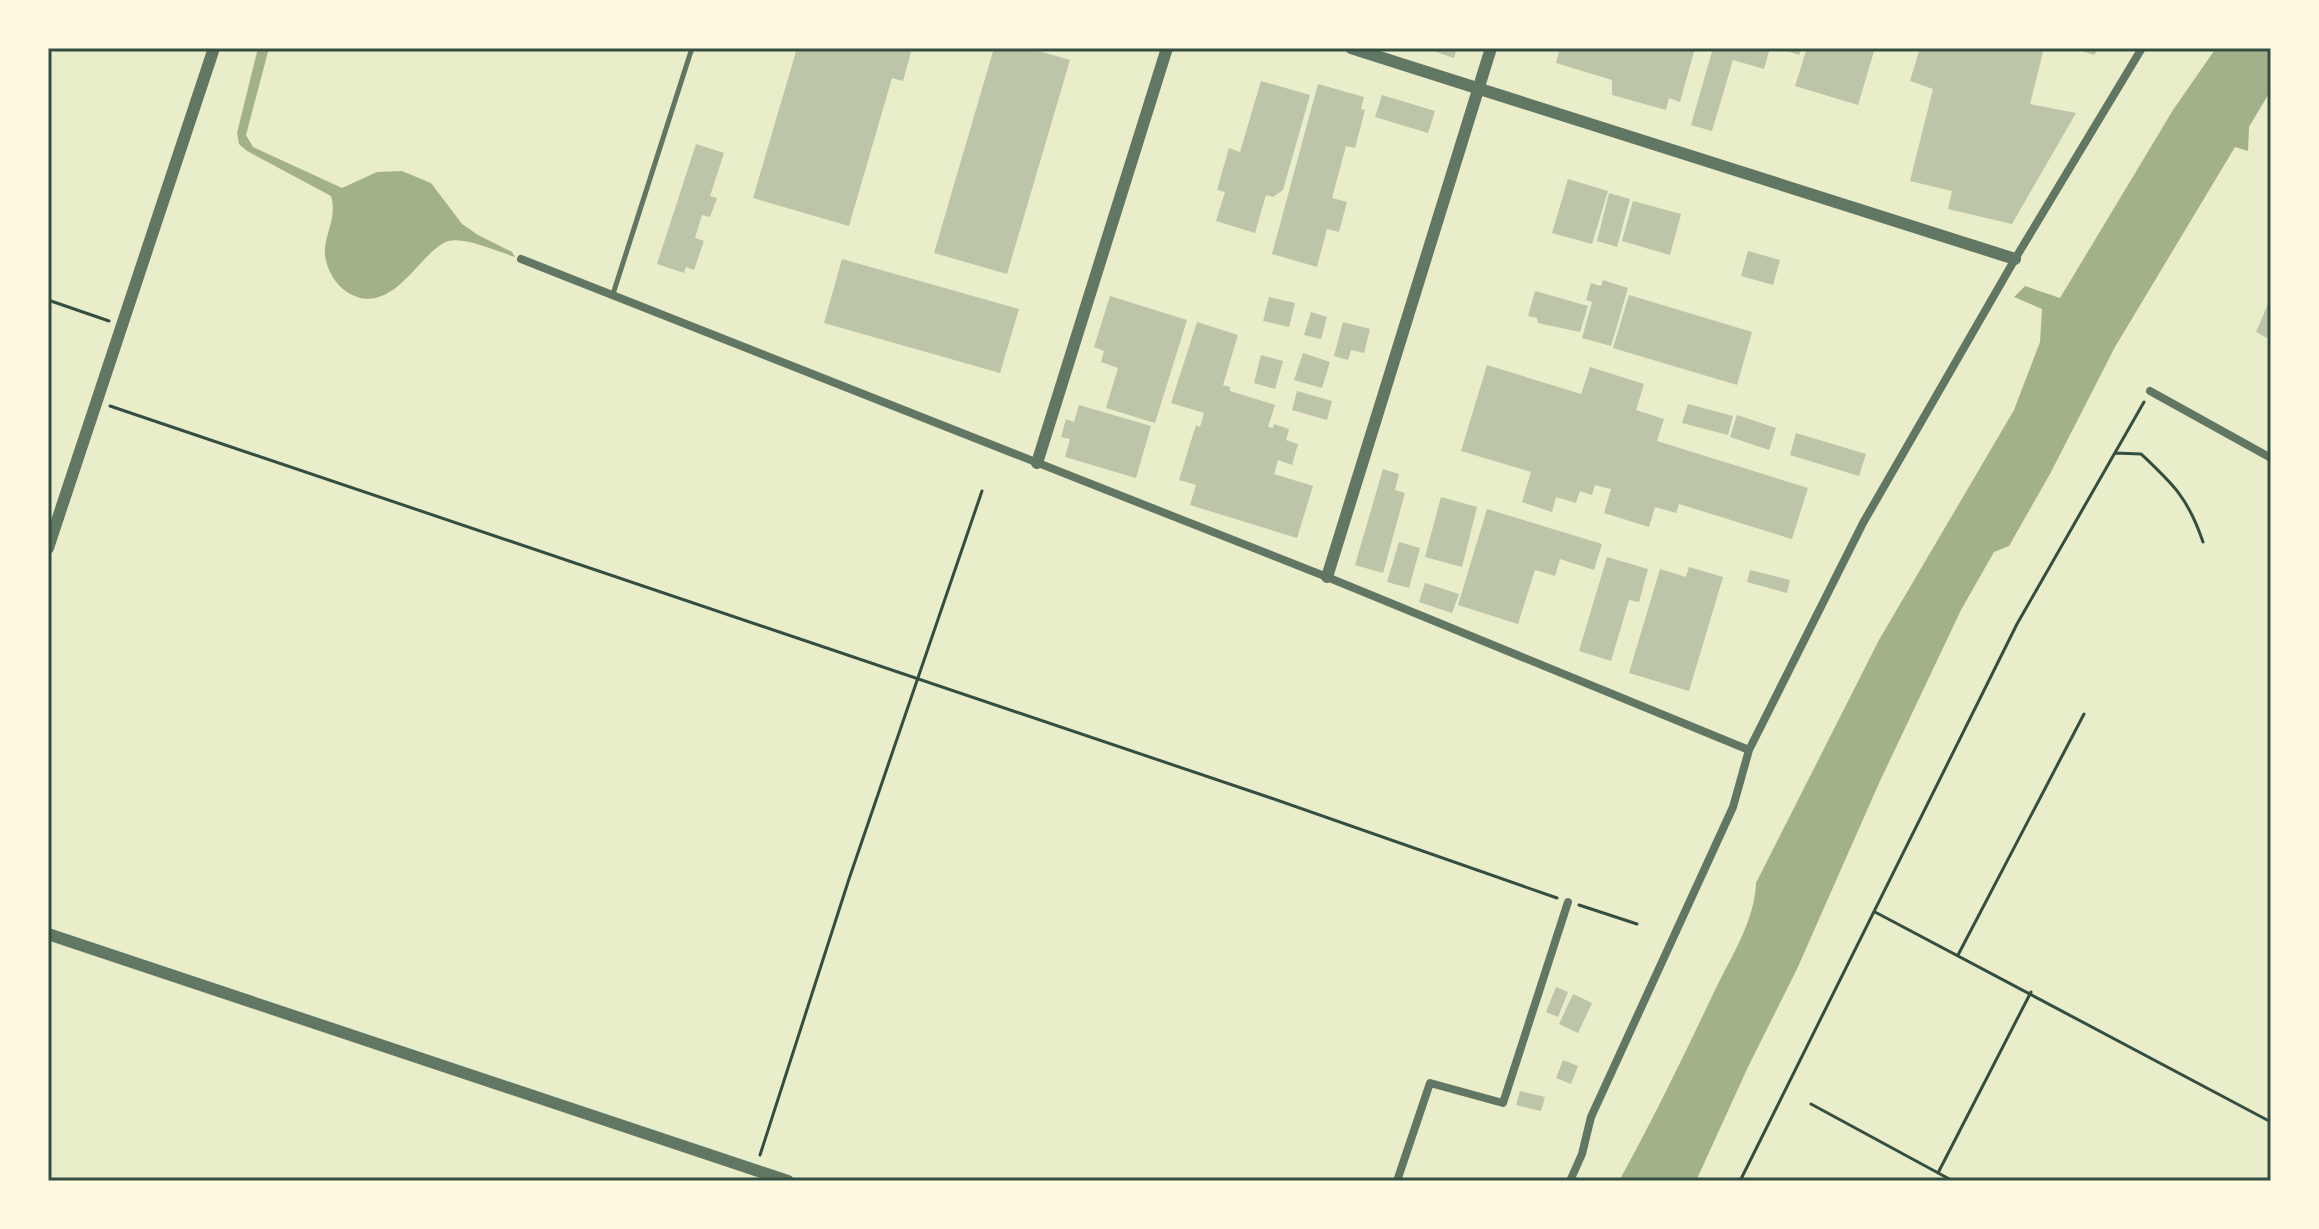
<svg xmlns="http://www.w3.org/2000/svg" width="2319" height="1229" font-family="'Fira Sans',sans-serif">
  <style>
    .water { fill: #a3b18a }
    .building { fill: #bcc5a7 }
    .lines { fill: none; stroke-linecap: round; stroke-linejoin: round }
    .path { stroke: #344e41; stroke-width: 3 }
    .service { stroke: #617663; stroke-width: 5 }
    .minor { stroke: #617663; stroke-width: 8 }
    .tertiary { stroke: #617663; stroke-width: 12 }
    .neatline { fill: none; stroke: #344e41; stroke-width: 3 }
  </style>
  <rect width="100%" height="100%" fill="#e9edc9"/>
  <!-- water -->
  <path class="water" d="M258 48H269L246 135 253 147 342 188 377 172 402 171 431 183 462 224 478 235 512 252 515 257C499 252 465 237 449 241 421 248 393 321 347 292 336 285 327 270 325 256 323 235 338 219 331 196L247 151 239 144 237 133Z
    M2216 48H2271V90L2249 127 2248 151 2235 147 2115 347 2050 474 2009 546 1994 552 1961 610 1880 781 1797 969 1748 1067 1696 1181H1619C1654 1118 1684 1055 1715 990 1731 957 1755 920 1756 883L1879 640 2014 410 2040 342 2042 309 2014 297 2025 286 2060 298 2173 110Z"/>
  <!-- building -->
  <path class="building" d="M797 48H912L903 81 892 78 849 226 753 198Z
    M994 48H1028L1070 60 1007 274 934 253Z
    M1424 48H1457L1454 58Z
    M1560 48H1695L1680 102 1669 98 1666 110 1612 95V80L1556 63Z
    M1713 48H1770L1764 69 1733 60 1712 131 1691 125Z
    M1777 48H1802L1799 55Z
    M1807 48H1875L1858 105 1795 86Z
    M1920 48H2044L2030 104 2076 113 2012 224 1948 209 1952 191 1910 181 1933 89 1910 81Z
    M2073 48H2100L2094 55Z
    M1261 81 1310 95 1283 190 1273 197 1266 195 1255 233 1216 221 1225 192 1217 190 1229 148 1240 152Z
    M1318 84 1364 97 1361 109 1365 110 1355 148 1346 146 1332 198 1347 202 1339 232 1327 229 1317 267 1272 254Z
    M1382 95 1435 111 1428 133 1375 117Z
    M696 144 724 153 710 196 717 198 710 217 702 215 695 238 704 241 694 270 686 267 684 273 657 264Z
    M1568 179 1608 191 1592 244 1552 233Z
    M1609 193 1630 199 1617 247 1597 241Z
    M1633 201 1681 214 1670 255 1622 241Z
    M1748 251 1780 260 1773 285 1741 276Z
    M842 259 1019 309 1000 373 824 323Z
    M1603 280 1628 288 1611 346 1582 338 1592 302 1586 300 1591 283 1601 286Z
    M1535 291 1588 306 1580 332 1538 323 1537 318 1528 316Z
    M1629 295 1752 332 1737 385 1613 348Z
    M1110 296 1187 320 1155 423 1106 408 1118 368 1101 362 1104 351 1094 347Z
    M1269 297 1295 303 1289 327 1263 321Z
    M2268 304 2271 305V340L2256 332Z
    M1311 312 1327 317 1321 339 1304 335Z
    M1197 322 1238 335 1223 385 1230 387V391L1275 405 1268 427 1273 428 1274 424 1289 429 1286 440 1298 444 1292 465 1278 460 1274 474 1313 486 1297 538 1190 505 1196 485 1179 480 1196 425 1200 427 1204 413 1171 403Z
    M1343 322 1370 329 1364 353 1351 350 1348 360 1334 356Z
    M1303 353 1330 362 1322 388 1294 380Z
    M1261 355 1283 361 1275 389 1254 383Z
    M1487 365 1581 394 1590 367 1644 384 1636 410 1664 419 1657 441 1808 488 1792 539 1679 504 1676 513 1655 507 1649 527 1604 513 1611 489 1595 485 1592 495 1580 491 1576 503 1556 497 1552 512 1522 502 1531 472 1461 451Z
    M1297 391 1332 401 1327 420 1292 410Z
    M1688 404 1733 416 1728 435 1682 423Z
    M1079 405 1151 426 1136 478 1065 457 1070 439 1061 437 1066 419 1074 422Z
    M1737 415 1776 428 1769 450 1730 437Z
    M1796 433 1866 454 1859 476 1790 455Z
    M1383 469 1399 474 1395 490 1405 493 1383 573 1355 565Z
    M1441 497 1477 507 1462 567 1425 557Z
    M1487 509 1602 544 1594 570 1560 559 1555 576 1535 570 1518 624 1458 605Z
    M1399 542 1420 548 1409 588 1387 582Z
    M1607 557 1648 569 1639 602 1629 600 1611 661 1579 651Z
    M1689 567 1723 577 1689 691 1629 673 1660 569 1686 577Z
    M1750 570 1790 580 1787 593 1747 582Z
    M1425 583 1459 594 1452 613 1419 602Z
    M1556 987 1568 992 1558 1017 1546 1012Z
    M1573 994 1592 1003 1578 1033 1559 1024Z
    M1563 1060 1578 1066 1571 1084 1556 1078Z
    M1520 1091 1545 1097 1541 1111 1516 1105Z"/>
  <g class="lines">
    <!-- path -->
    <path class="path" d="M48 300 109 321
      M110 406 1268 797 1557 898
      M2115 453 2141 454C2174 485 2188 498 2203 542
      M1579 905 1637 924
      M1875 912 2271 1122
      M1958 955 2084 714
      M1811 1104 1953 1181
      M760 1155 849 879 982 491
      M1938 1173 2031 992
      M1740 1181 2017 624 2144 402"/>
    <!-- service -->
    <path class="service" d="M613 294 692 48"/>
    <!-- minor -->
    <path class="minor" d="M521 259 1327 577 1749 750
      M2150 391 2271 458
      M1397 1181 1430 1083 1503 1103 1568 902
      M1570 1181 1582 1154 1591 1117 1733 807 1749 750 1863 523 2015 259 2142 48"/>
    <!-- tertiary -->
    <path class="tertiary" d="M1351 48 2015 259
      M1037 463 1167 48
      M48 548 214 48
      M1327 577 1491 48
      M48 934 788 1181"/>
  </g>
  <!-- border -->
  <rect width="2319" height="1229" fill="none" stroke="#fefae0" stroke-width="100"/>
  <rect x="50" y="50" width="2219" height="1129" class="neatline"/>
</svg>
